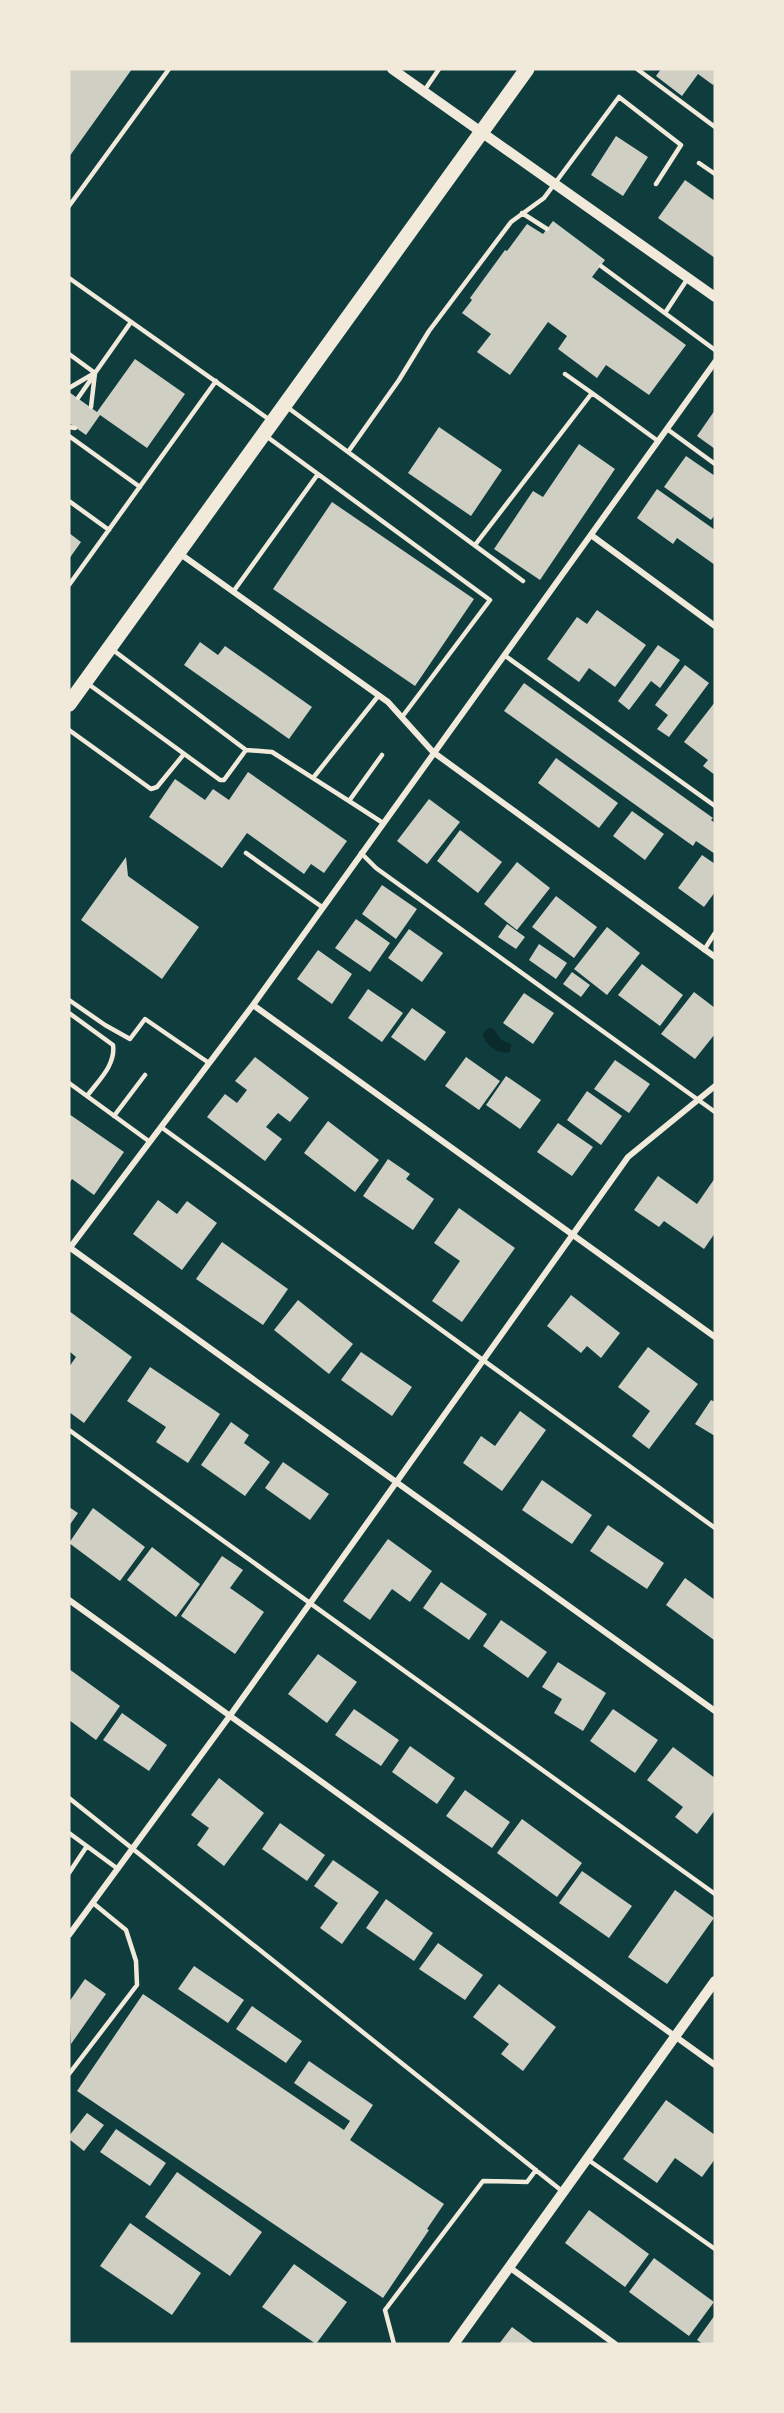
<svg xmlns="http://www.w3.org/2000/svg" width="784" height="2413" font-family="'Roboto Condensed',sans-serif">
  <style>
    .water { fill: #0a2a2b }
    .building { fill: #cfcfc3 }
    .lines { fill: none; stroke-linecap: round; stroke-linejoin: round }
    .service { stroke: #f1e9da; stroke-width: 4.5 }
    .minor { stroke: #f1e9da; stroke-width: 6 }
    .tertiary { stroke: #f1e9da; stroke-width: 10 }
    .primary { stroke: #f1e9da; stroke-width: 15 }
  </style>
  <rect width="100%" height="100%" fill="#0f3d3e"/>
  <!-- water -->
  <path class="water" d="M490 1028 494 1029 501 1040 511 1044 510 1052C499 1055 486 1046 483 1035L485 1030Z"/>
  <!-- building -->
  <path class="building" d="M69 69H132L69 157Z
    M661 69H713L715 71V82L713 85 698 74 682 96 656 76Z
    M616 136 648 157 623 196 591 175Z
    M685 180 715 201V258L658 218Z
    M553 221 605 260 592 277 686 345 649 395 606 365 597 378 558 349 567 336 548 322 510 375 477 352 491 334 462 313 472 300 470 298 505 250 507 251 527 224 543 234Z
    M135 359 185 394 147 448 100 415 86 435 69 423V392L97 412Z
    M715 410V449L697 436Z
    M439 427 502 470 471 516 408 473Z
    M579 444 615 469 540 580 494 549 533 491 543 497Z
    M686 456 715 476V515L711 520 664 487Z
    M657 489 715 530V565L677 538 673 544 637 518Z
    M332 502 474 599 415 686 273 589Z
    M69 533 81 542 69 559Z
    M597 610 646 645 615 687 589 668 579 682 547 659 577 617 587 624Z
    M200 642 218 655 225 646 312 707 289 739 184 665Z
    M658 645 680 660 660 688 651 681 629 710 618 701Z
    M685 665 709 683 669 737 657 729 668 715 655 705Z
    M524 683 713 818 711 820 715 823V854L696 841 693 846 504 711Z
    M715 702V775L703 766 708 760 684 742Z
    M556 758 618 803 599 828 538 783Z
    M248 772 347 841 324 873 311 864 304 874 247 833 222 868 149 817 175 779 205 800 213 789 229 800Z
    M429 799 460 822 427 864 397 841Z
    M632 811 664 834 645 860 613 836Z
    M460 830 502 862 478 893 437 861Z
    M702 855 715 864V892L704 907 678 888Z
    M126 857 128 876 199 927 162 979 81 920Z
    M517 862 550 888 517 930 484 904Z
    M382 885 417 909 396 939 362 914Z
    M556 896 597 927 574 958 532 927Z
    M356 919 390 943 370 972 335 948Z
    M507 924 525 937 516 949 498 937Z
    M607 927 640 953 607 995 574 969Z
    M409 929 443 953 422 982 388 958Z
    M539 944 567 963 556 979 529 960Z
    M318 950 352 974 332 1004 297 979Z
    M642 964 683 995 660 1026 618 995Z
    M572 972 590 985 581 997 563 984Z
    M368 989 403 1013 382 1042 348 1018Z
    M694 992 715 1008V1034L695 1059 661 1034Z
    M524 993 554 1013 533 1044 503 1023Z
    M412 1008 446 1032 425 1061 391 1037Z
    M255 1057 309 1098 290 1122 278 1113 266 1127 282 1139 265 1161 207 1117 225 1094 237 1103 247 1090 235 1081Z
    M466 1057 500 1081 479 1110 445 1086Z
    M615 1060 650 1084 629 1113 594 1089Z
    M506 1076 541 1100 520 1129 486 1105Z
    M587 1091 622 1116 601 1145 567 1120Z
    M69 1114 124 1152 94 1195 72 1179 69 1184Z
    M328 1121 379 1160 355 1192 304 1153Z
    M558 1123 593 1147 572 1176 537 1152Z
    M388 1159 410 1174 406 1179 434 1199 413 1230 363 1196Z
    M658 1176 697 1204 715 1178V1233L704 1249 664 1221 659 1227 634 1210Z
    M158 1200 177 1214 187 1201 217 1223 182 1270 133 1234Z
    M459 1208 515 1248 462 1322 432 1301 460 1261 434 1243Z
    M222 1242 288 1289 263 1325 196 1279Z
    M571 1295 620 1333 601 1358 587 1346 581 1353 547 1326Z
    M298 1300 353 1344 329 1374 274 1330Z
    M69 1311 132 1357 84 1423 69 1412V1367L76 1357 69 1351Z
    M648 1347 698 1384 649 1449 632 1436 650 1411 618 1387Z
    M361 1352 412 1387 392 1416 341 1380Z
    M150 1367 220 1414 188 1463 156 1442 166 1427 127 1401Z
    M711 1400 715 1402V1436L695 1424Z
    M520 1411 546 1430 502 1491 463 1463 481 1436 495 1446Z
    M231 1422 249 1435 244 1443 270 1462 245 1496 201 1465Z
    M283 1462 329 1494 310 1520 265 1488Z
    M542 1480 592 1515 572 1544 522 1510Z
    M69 1507 78 1513 69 1526Z
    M93 1508 145 1547 120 1581 69 1543Z
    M608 1525 664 1563 647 1589 590 1551Z
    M388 1539 432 1571 410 1602 392 1589 370 1620 343 1601Z
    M152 1547 200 1584 176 1617 127 1580Z
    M222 1556 243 1570 230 1588 264 1612 235 1654 181 1616Z
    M685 1578 715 1600 714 1640 666 1605Z
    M441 1582 487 1614 469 1640 423 1608Z
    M501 1620 547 1652 528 1678 483 1646Z
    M318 1654 357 1682 327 1723 288 1694Z
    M558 1662 606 1693 583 1731 554 1713 562 1699 542 1687Z
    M69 1669 120 1706 96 1740 69 1720Z
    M354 1709 399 1740 381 1766 335 1735Z
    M613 1709 658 1740 635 1773 590 1741Z
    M122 1713 167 1745 149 1771 103 1740Z
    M410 1746 455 1778 437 1804 392 1772Z
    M673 1747 715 1778V1810L697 1834 675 1817 683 1807 647 1780Z
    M219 1778 264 1813 224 1866 197 1845 209 1828 191 1815Z
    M465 1790 510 1822 492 1848 446 1816Z
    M522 1819 582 1863 557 1897 497 1853Z
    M280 1823 325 1855 307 1881 262 1849Z
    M333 1860 379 1892 342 1944 320 1928 338 1903 314 1886Z
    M582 1871 632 1906 609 1938 559 1903Z
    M675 1890 714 1918 667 1984 628 1957Z
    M386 1899 433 1933 414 1961 366 1928Z
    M438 1943 483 1975 465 2000 419 1969Z
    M194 1966 244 2000 228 2023 178 1989Z
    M85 1979 106 1994 71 2044 69 2002Z
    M499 1984 556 2027 523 2071 501 2054 509 2044 473 2017Z
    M143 1994 344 2130 350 2121 294 2083 309 2061 373 2105 350 2140 444 2204 427 2229 429 2230 383 2298 77 2091Z
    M252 2006 302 2041 286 2063 236 2029Z
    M666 2100 715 2135V2159L702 2177 675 2158 657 2183 623 2159Z
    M87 2113 104 2125 84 2151 69 2139V2136Z
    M116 2129 166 2163 150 2186 100 2152Z
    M177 2172 262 2232 230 2276 145 2217Z
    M589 2210 649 2254 625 2287 565 2243Z
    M130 2223 201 2273 172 2315 100 2266Z
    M654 2258 714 2302 689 2336 629 2292Z
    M294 2264 347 2302 316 2344 262 2307Z
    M715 2315V2344H703L697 2340Z
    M512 2327 535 2344H499Z"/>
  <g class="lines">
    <!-- service -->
    <path class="service" d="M637 69 715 127
      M424 91 439 69
      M699 163 715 174
      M69 206 169 69
      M522 213 547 229
      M601 266 715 350
      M69 278 270 420
      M665 313 688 278
      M69 354 95 373
      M565 374 592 393
      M69 388 93 374
      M78 398 94 375
      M91 407 95 373 131 322
      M287 407 348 452 399 380 429 331 511 222 544 198 619 97 681 145 656 184
      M69 427 75 428
      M667 429 715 464
      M69 436 140 487
      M266 436 490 600 402 717
      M348 452 523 581
      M69 501 109 530
      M475 545 592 393 658 441
      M69 585 216 381
      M233 592 318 474
      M504 655 715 806
      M87 683 220 780H224L246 750 113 650
      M69 730 151 789 157 787 184 754
      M246 750 272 752 349 801 382 755
      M313 778 379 695
      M349 801 383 823
      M246 853 322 907
      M361 853 376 868 715 1112
      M704 950 715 933
      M69 1000 105 1025 130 1039 145 1019 209 1063
      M69 1013 113 1045C116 1065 98 1081 87 1096
      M69 1083 150 1142
      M114 1116 145 1075
      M161 1127 715 1528
      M69 1430 715 1894
      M69 1798 562 2191
      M69 1833 118 1869
      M69 1873 87 1846
      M69 2074 137 1985 136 1961 126 1930 93 1903
      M587 2159 715 2249
      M394 2344 385 2310 483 2181 527 2182 536 2170"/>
    <!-- minor -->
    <path class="minor" d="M591 535 715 626
      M179 553 388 702 433 752 715 957
      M253 1005 715 1337
      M69 1247 715 1711
      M69 1249 253 1005 715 362
      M69 1600 715 2065
      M69 1935 229 1717 628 1157 715 1086
      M509 2267 615 2344"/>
    <!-- tertiary -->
    <path class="tertiary" d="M392 69 715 297
      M454 2344 715 1981"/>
    <!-- primary -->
    <path class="primary" d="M69 704 527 69"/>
  </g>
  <!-- border -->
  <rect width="784" height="2413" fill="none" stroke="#f1e9da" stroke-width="141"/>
</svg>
